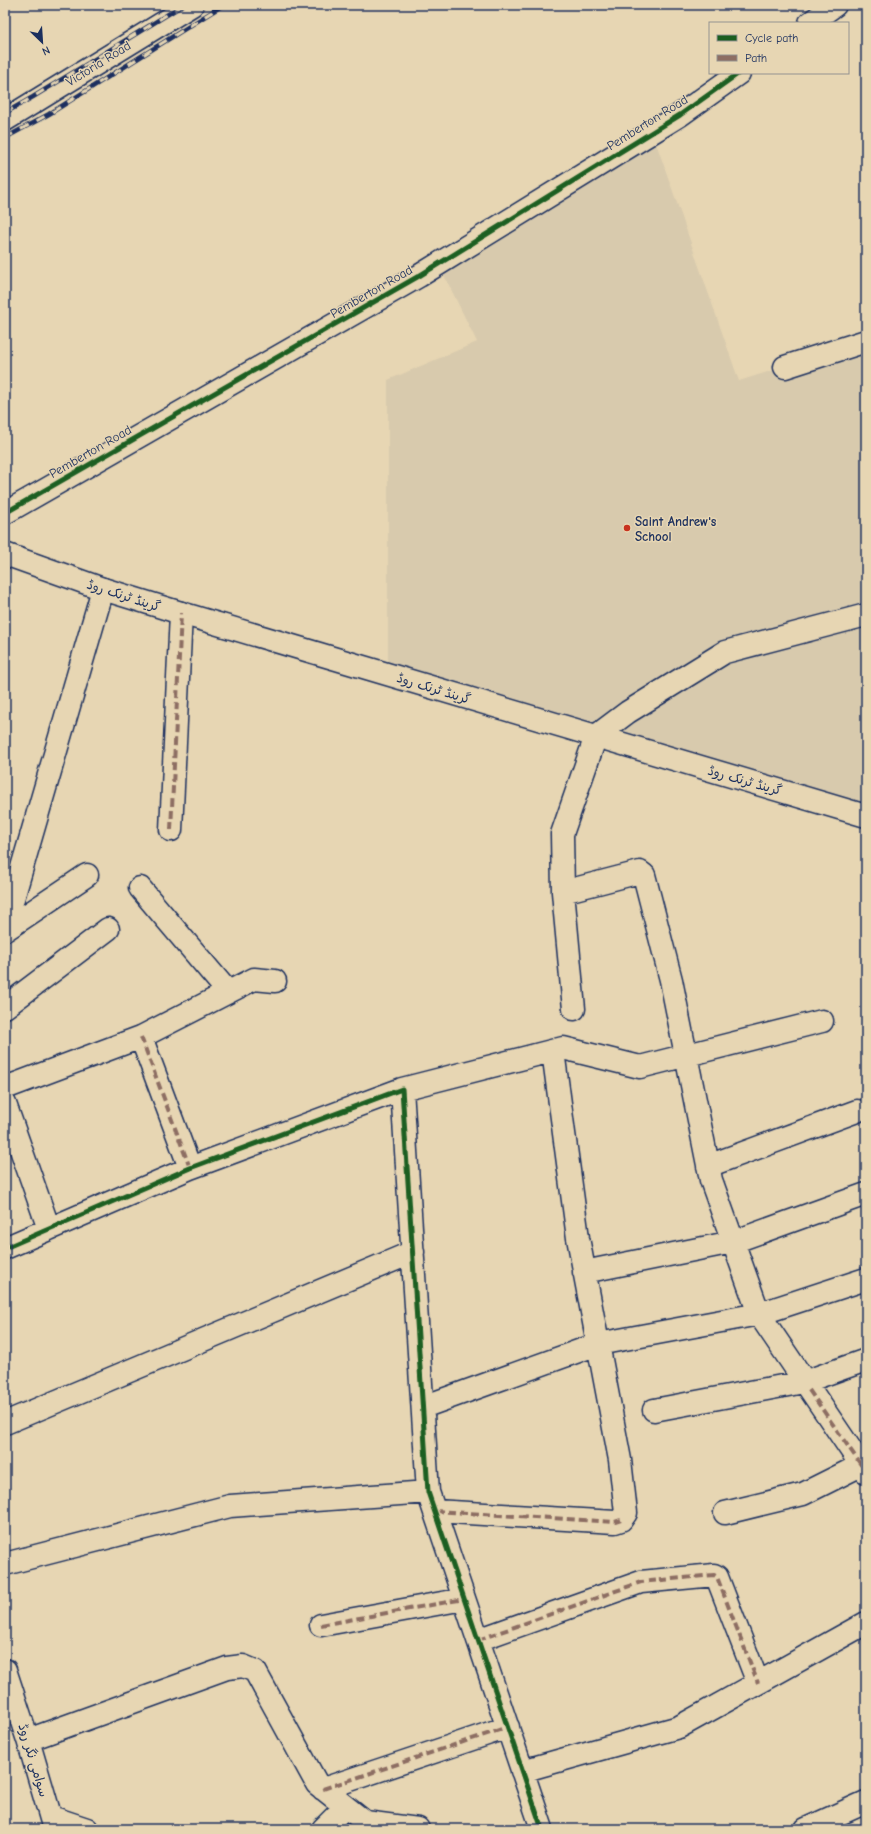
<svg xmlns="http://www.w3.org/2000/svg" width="871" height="1834" font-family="'Comic Neue','Playpen Sans Arabic',sans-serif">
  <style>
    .built { fill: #d8caad }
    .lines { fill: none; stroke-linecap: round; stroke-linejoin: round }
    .minor-casing { stroke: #1b2f5e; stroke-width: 25 }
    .major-casing { stroke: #1b2f5e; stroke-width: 25 }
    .minor { stroke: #e7d6b3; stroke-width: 22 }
    .major { stroke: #e7d6b3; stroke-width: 22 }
    .rail-casing { stroke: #1b2f5e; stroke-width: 4.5 }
    .rail { stroke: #e7d6b3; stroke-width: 3; stroke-dasharray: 9; stroke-linecap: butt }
    .quiet { stroke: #8d6e63; stroke-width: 4; stroke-dasharray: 8 4; stroke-linecap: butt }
    .cycleway-casing { stroke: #e7d6b3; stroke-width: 8 }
    .cycleway { stroke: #1b5e20; stroke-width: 5 }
    .poi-dot { fill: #c8321e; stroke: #e7d6b3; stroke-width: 1.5 }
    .labels { text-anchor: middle; stroke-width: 3; stroke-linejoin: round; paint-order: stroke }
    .street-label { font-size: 13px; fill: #1b2f5e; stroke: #e7d6b3 }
    .poi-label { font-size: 13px; font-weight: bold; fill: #1b2f5e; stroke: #e7d6b3; text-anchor: start }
  </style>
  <rect width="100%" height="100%" fill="#e7d6b3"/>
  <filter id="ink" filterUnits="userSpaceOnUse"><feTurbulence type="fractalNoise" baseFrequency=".025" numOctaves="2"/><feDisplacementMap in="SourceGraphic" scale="8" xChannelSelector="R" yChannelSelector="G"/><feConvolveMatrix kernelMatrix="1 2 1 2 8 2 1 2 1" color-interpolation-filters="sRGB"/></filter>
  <g filter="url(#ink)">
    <!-- built -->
    <path class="built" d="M655 140 739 381 866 341V815L388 674V380L477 342 441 269Z"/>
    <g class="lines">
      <defs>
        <path id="minor" d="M810 23 835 5
          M5 120 192 5
          M785 367 866 341
          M5 513 419 276 680 115 739 73
          M866 615 725 652 628 712 596 736 562 834 563 892 640 872 644 875 671 980 711 1180 759 1314 866 1472
          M171 830 181 613
          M140 888 228 992
          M563 892 574 1009
          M5 926 103 589
          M5 930 87 875
          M5 1007 108 929
          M141 1037 190 1168
          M5 1088 141 1037 254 979 275 981
          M402 1089 428 1492 542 1829
          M5 1104 49 1229
          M708 1166 857 1111
          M5 1248 190 1168 402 1089 563 1048 640 1067 822 1021
          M584 1272 733 1242 866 1194
          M423 1407 598 1344 759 1314 866 1279
          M654 1410 804 1382 866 1360
          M5 1423 413 1252
          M435 1511 615 1522 621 1520 626 1513 620 1460 578 1238 553 1051
          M725 1513 803 1494 861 1465
          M5 1564 230 1506 428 1492
          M321 1625 464 1599
          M478 1640 641 1582 714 1575 717 1577 758 1683
          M5 1670 28 1740 54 1829
          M28 1740 227 1668 243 1666 255 1671 317 1784 365 1822 418 1829
          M522 1771 679 1727 866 1623
          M323 1789 508 1727
          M51 1817 87 1829
          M323 1829 345 1807
          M806 1829 866 1802"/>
        <path id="major" d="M5 554 103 589 181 613 866 816"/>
      </defs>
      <!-- minor casing -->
      <use href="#minor" class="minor-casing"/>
      <!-- major casing -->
      <use href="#major" class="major-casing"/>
      <!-- minor -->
      <use href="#minor" class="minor"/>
      <!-- major -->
      <use href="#major" class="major"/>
      <defs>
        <path id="rail" d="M5 113 33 97 183 5
          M5 138 49 114 223 5"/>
      </defs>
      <!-- rail casing -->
      <use href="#rail" class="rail-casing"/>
      <!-- rail -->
      <use href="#rail" class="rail"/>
      <!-- quiet -->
      <path class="quiet" d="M171 830 181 613
        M141 1037 190 1168
        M809 1390 866 1472
        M435 1511 615 1522 621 1520
        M321 1625 464 1599
        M478 1640 641 1582 714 1575 717 1577 758 1683
        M323 1789 508 1727"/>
      <defs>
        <path id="cycleway" d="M5 513 419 276 680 115 739 73
          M5 1248 190 1168 402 1089 428 1492 542 1829"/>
      </defs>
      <!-- cycleway casing -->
      <use href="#cycleway" class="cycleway-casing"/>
      <!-- cycleway -->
      <use href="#cycleway" class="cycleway"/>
    </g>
  </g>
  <!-- markers -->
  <circle class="poi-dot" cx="627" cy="528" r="4"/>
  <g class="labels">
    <!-- street labels -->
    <g class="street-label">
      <text transform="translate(98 63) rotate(-32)" y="5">Victoria Road</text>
      <text transform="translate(647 122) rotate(-32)" y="5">Pemberton Road</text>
      <text transform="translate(371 291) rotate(-30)" y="5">Pemberton Road</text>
      <text transform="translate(90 451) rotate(-30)" y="5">Pemberton Road</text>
      <text transform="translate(124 595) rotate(18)" y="5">گرینڈ ٹرنک روڈ</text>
      <text transform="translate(434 688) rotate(17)" y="5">گرینڈ ٹرنک روڈ</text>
      <text transform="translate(745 780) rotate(16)" y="5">گرینڈ ٹرنک روڈ</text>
      <text transform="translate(34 1760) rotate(73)" y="5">سوامی نگر روڈ</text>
    </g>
    <!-- poi labels -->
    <g class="poi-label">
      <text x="635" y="526">Saint Andrew's<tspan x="635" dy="15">School</tspan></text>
    </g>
  </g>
  <!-- margin -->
  <rect width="871" height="1834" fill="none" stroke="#e7d6b3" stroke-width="20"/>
  <rect x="10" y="10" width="851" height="1814" fill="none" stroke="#1b2f5e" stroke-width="1.5" filter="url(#ink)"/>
  <!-- legend -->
  <rect x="709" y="22" width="140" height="52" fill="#e7d6b3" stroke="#959391"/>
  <rect x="717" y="35" width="20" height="6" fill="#1b5e20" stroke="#959391"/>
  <text x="745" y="42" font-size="12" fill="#1b2f5e">Cycle path</text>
  <rect x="717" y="55" width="20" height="6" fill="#8d6e63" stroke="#959391"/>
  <text x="745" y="62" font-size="12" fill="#1b2f5e">Path</text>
  <!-- north arrow -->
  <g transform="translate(42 42) rotate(155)" stroke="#e7d6b3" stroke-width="3" paint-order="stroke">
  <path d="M0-3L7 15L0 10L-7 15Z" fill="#1b2f5e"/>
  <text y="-6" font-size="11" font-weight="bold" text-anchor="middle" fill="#1b2f5e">N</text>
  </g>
</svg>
